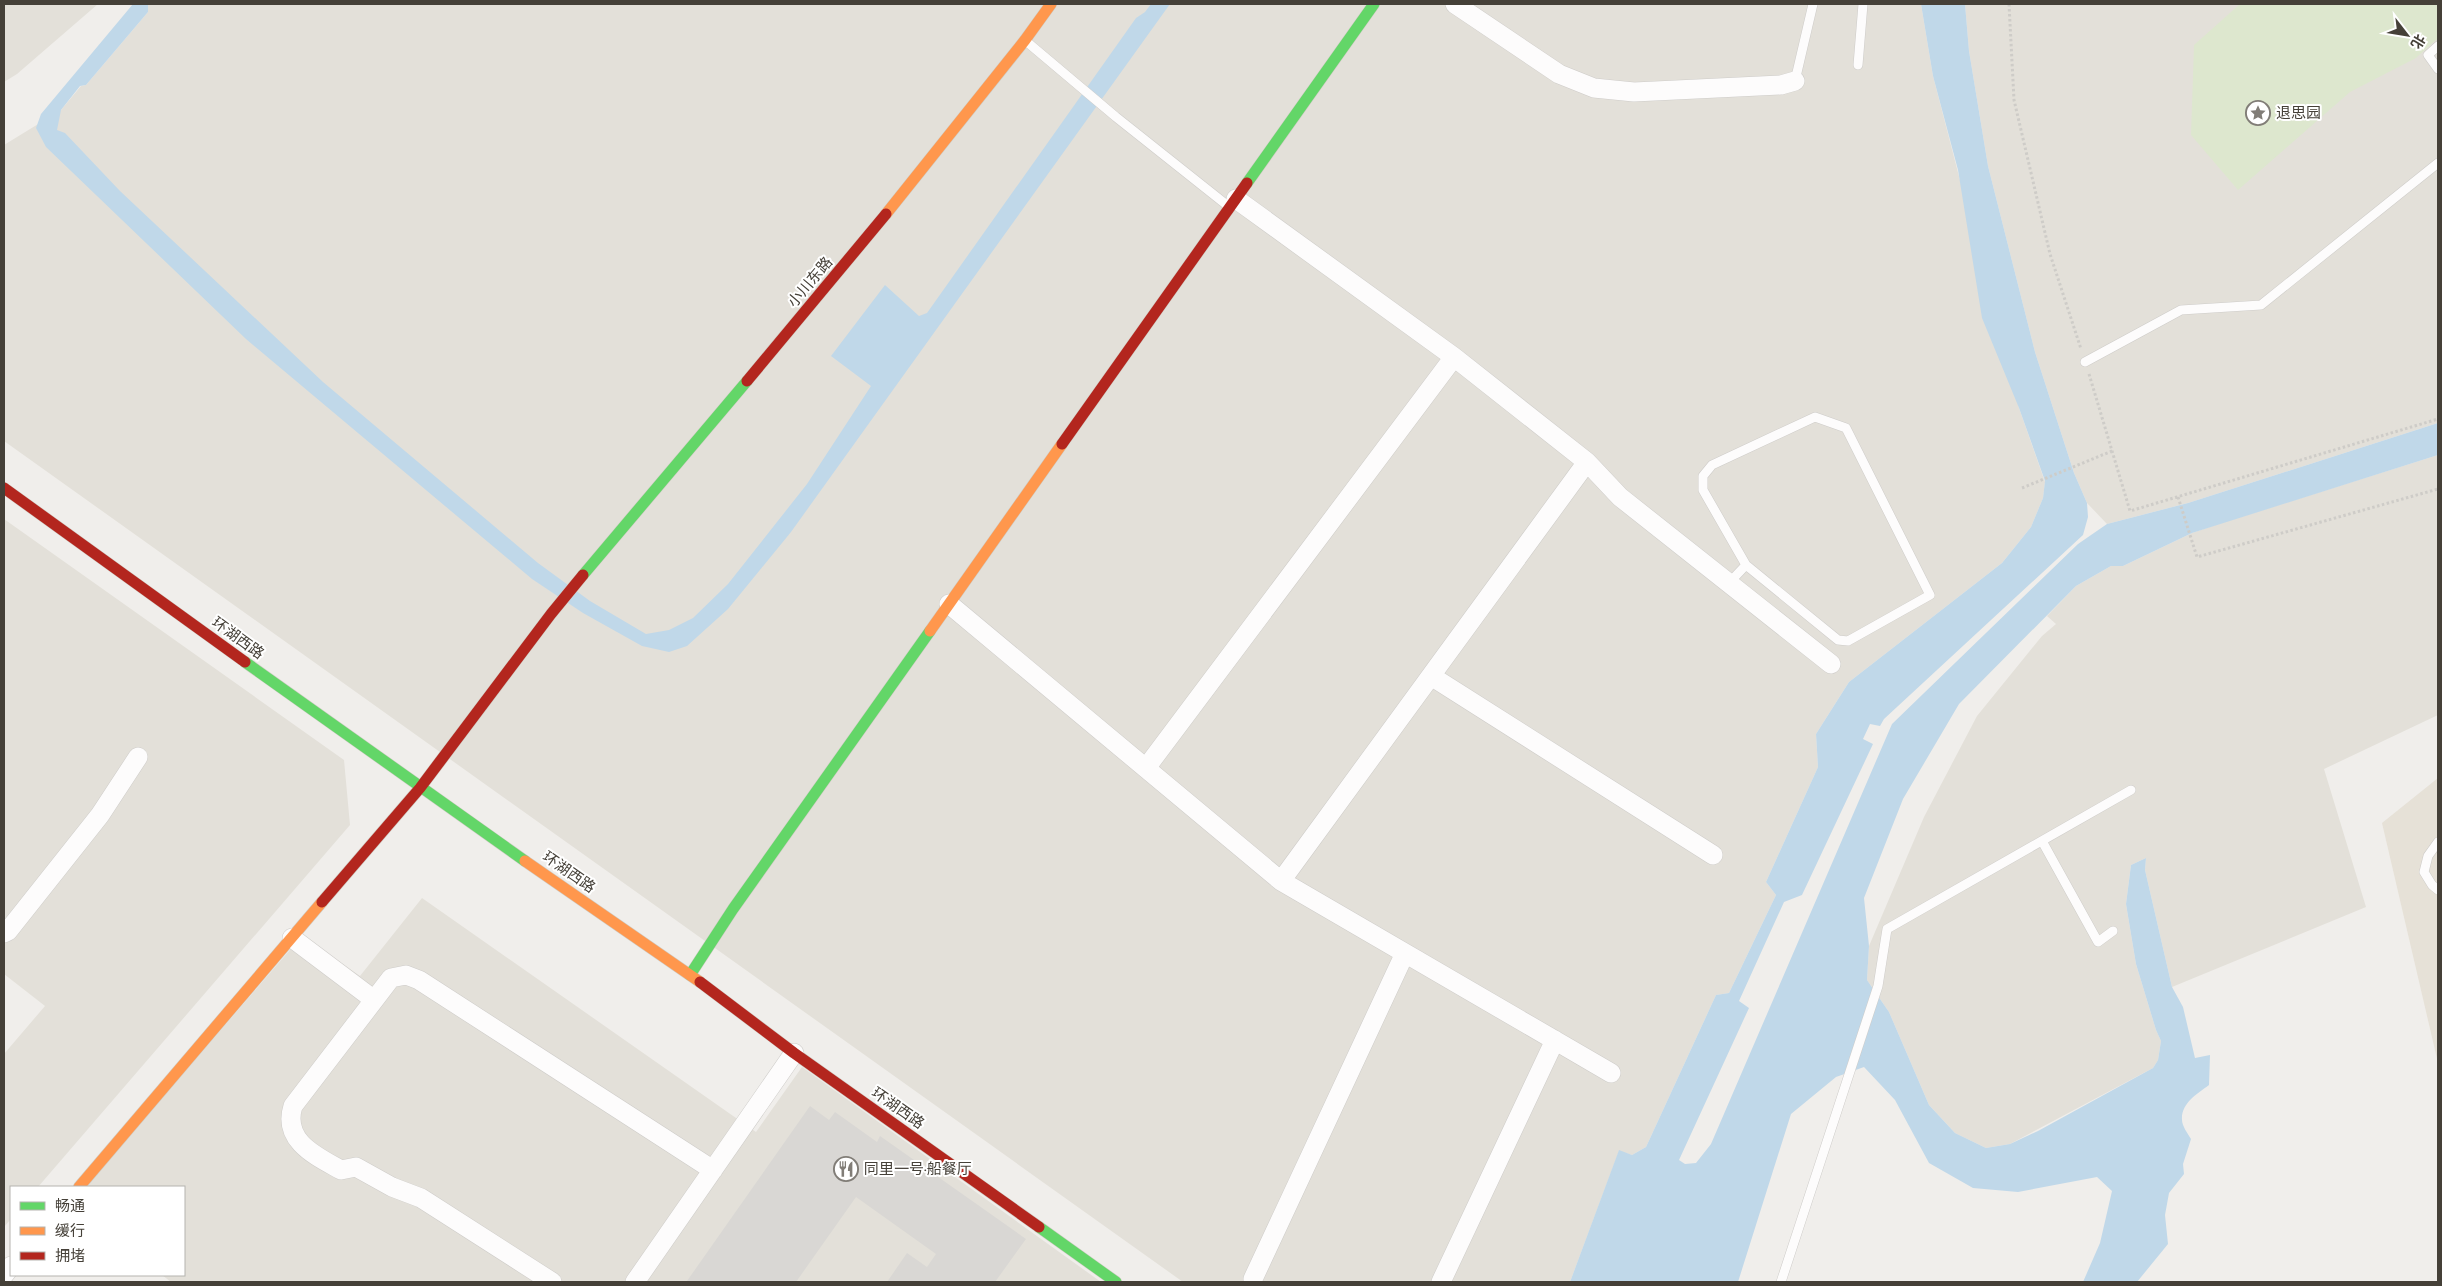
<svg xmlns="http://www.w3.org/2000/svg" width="2442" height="1286" font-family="Karla,'Noto Sans SC',sans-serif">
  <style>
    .residential { fill: #e3e0d9 }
    .education { fill: #e6e1d7 }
    .green { fill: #dde7ce }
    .water { fill: #c0d8e9 }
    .building { fill: #d9d7d4 }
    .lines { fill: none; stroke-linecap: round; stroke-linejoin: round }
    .lane-casing { stroke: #ceccc9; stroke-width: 10 }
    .street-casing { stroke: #ceccc9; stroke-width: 20 }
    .fast-casing { stroke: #cecbc3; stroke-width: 12 }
    .slow-casing { stroke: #cecbc3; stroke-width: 12 }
    .jam-casing { stroke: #cecbc3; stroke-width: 12 }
    .path { stroke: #ceccc8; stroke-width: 3; stroke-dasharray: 2.5 2.5; stroke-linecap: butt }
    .lane { stroke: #fdfcfc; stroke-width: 9 }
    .street { stroke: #fdfcfc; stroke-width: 19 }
    .fast { stroke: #63d668; stroke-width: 11 }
    .slow { stroke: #ff974d; stroke-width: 11 }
    .jam { stroke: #b3261e; stroke-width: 11 }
    .labels { text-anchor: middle; stroke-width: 4; stroke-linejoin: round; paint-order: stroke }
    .poi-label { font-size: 15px; fill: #454038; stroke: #fff; text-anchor: start }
    .street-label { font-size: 15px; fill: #454038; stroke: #fff }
  </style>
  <rect width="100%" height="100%" fill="#f0eeeb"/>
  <!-- residential -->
  <path class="residential" d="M4 4H98L17 74 4 82Z
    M148 4H1921L1933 76 2019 408 2045 482 2043 498 2031 527 2002 563 1849 682 1816 734 1818 767 1766 882 1776 895 1729 993 1716 995 1646 1147 1632 1155 1619 1151 1570 1282H1183L4 441V145L61 110 81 86 86 85 148 12Z
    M1965 4H2438V423L2188 503 2107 524 2087 503 2074 473 2035 352 1988 166 1969 51Z
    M2438 455V715L2324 769 2366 907 2172 987 2145 870 2146 858 2131 865 2126 904 2136 964 2156 1030 2161 1041 2158 1060 2153 1068 2010 1144 1986 1148 1955 1133 1929 1105 1889 1012 1867 980 1869 946 1924 817 1977 716 2042 636 2056 624 2047 616 2076 586 2111 566H2123L2192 533 2221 523Z
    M4 519 344 760 350 825 38 1187H11V1219L4 1227V1054L45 1006 4 974Z
    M422 898 756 1132 802 1067 1101 1282H171L162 1275H184V1187H85L302 936 360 976Z"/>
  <!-- education -->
  <path class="education" d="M2438 778V1063L2382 823Z"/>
  <!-- green -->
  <path class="green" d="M2240 4H2438V38L2416 58 2350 92 2238 190 2191 135 2194 45Z"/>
  <!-- water -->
  <path class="water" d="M133 4H148V12L86 85 80 86 61 110 57 130 65 133 120 191 323 382 538 563 590 601 646 634 669 630 693 618 728 584 807 484 871 386 831 356 885 285 919 316 927 313 1136 18 1145 12 1151 4H1170L791 532 728 609 687 646 669 652 642 646 583 613 532 579 246 339 46 147 36 128 41 114Z
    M1921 4H1965L1969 51 1988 166 2035 352 2074 473 2087 503 2088 517 2083 535 1884 719 1880 726 1870 724 1863 739 1873 744 1802 895 1784 902 1739 1001 1749 1008 1679 1160 1685 1164 1696 1163 1711 1144 1892 724 2078 544 2107 524 2188 503 2438 423V455L2192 533 2123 566H2111L2076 586 1959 704 1903 799 1864 898 1869 946 1867 980 1889 1012 1929 1105 1955 1133 1986 1148 2010 1144 2038 1131 2153 1068 2158 1060 2161 1041 2156 1030 2136 964 2126 904 2131 865 2146 858 2145 870 2172 987 2183 1007 2195 1058 2210 1055 2209 1085C2197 1094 2181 1103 2182 1120 2182 1126 2188 1134 2191 1139L2183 1164 2184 1174 2169 1193 2165 1215 2168 1244 2137 1282H2083L2100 1243 2112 1191 2097 1177 2018 1192 1973 1188 1929 1163 1895 1100 1864 1067 1836 1077 1791 1114 1738 1282H1570L1619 1150 1632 1155 1646 1147 1716 995 1729 993 1776 895 1766 882 1818 767 1816 734 1849 682 2002 563 2031 527 2043 498 2045 481 2019 408 1982 318 1958 170 1933 76Z"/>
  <!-- building -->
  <path class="building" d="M810 1106 829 1120 835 1112 877 1142 880 1136 1026 1239 995 1282H887L907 1253 927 1267 936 1254 856 1197 796 1282 687 1281Z"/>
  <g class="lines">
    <defs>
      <path id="lane" d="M1027 42 1116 117 1228 206
        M2438 46 2428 55 2438 69
        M1858 65 1863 4
        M1795 81 1813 4
        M2085 362 2181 310 2261 305 2438 163
        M1729 583 1746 565 1838 640 1848 641 1930 595 1846 428 1815 417 1712 465 1703 476V490L1746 565
        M2042 841 2098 942 2113 931
        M2438 842 2428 856 2424 872 2432 885 2438 890
        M1781 1282 1878 986 1887 929 2131 790"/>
      <path id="street" d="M1455 4 1559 74 1594 88 1634 92 1781 85 1795 81
        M1236 199 1454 357 1587 462 1620 497 1831 664
        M949 604 1281 881 1611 1073
        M1431 676 1713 855
        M1146 768 1454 357
        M1281 881 1587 462
        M4 933 8 931 100 815 138 757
        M292 938 373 999
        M4 1275 11 1266
        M1253 1279 1405 953
        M552 1282 421 1198 392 1187 356 1167 341 1170C316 1156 282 1141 293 1106L391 978 406 975 419 980 713 1170
        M635 1282 794 1053
        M1441 1282 1555 1040"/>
      <path id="fast" d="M1247 183 1374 4
        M583 575 747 381
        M245 662 525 861
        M690 975 733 909 930 631
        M1039 1227 1116 1282"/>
      <path id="slow" d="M886 214 1025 40 1051 4
        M930 631 1062 444
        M525 861 700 982
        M79 1187 322 902"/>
      <path id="jam" d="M747 381 886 214
        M1062 444 1247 183
        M4 488 245 662
        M322 902 420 788 551 614 583 575
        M700 982 794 1053 1039 1227"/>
    </defs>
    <!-- lane casing -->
    <use href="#lane" class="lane-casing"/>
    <!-- street casing -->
    <use href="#street" class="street-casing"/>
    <!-- fast casing -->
    <use href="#fast" class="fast-casing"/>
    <!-- slow casing -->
    <use href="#slow" class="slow-casing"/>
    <!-- jam casing -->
    <use href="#jam" class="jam-casing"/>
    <!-- path -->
    <path class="path" d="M2009 4 2014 100 2050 254 2081 349
      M2089 374 2130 511 2438 419
      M2022 488 2112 451
      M2178 497 2197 557 2438 489"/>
    <!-- lane -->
    <use href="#lane" class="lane"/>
    <!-- street -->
    <use href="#street" class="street"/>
    <!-- fast -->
    <use href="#fast" class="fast"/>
    <!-- slow -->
    <use href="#slow" class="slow"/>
    <!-- jam -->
    <use href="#jam" class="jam"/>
  </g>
  <!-- icons -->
  <defs>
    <symbol id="sight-ring" viewBox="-11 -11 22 22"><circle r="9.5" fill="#fff" stroke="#817d77" stroke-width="1.5"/><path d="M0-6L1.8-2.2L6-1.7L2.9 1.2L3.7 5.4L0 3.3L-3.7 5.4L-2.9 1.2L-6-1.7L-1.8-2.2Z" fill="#817d77"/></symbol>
    <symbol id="restaurant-ring" viewBox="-11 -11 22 22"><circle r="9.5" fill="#fff" stroke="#817d77" stroke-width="1.5"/><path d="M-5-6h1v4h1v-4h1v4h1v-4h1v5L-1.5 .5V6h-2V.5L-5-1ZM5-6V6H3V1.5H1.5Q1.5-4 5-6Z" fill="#817d77"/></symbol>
  </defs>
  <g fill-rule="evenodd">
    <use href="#sight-ring" x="2244" y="99" width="28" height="28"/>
    <use href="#restaurant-ring" x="832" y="1155" width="28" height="28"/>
  </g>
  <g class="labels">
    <!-- poi labels -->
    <g class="poi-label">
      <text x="2276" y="118">退思园</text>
      <text x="864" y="1174">同里一号·船餐厅</text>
    </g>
    <!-- street labels -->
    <g class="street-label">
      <text transform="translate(810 282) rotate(-50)" y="5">小川东路</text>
      <text transform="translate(238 638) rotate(36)" y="5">环湖西路</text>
      <text transform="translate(569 872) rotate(35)" y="5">环湖西路</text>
      <text transform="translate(898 1108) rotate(35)" y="5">环湖西路</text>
    </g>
  </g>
  <!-- border -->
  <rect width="2442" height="1286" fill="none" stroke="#454038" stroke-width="10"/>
  <!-- legend -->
  <rect x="10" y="1186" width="175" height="90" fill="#ffffff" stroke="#b5b3af"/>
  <rect x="20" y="1202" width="25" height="8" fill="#63d668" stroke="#b5b3af"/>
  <text x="55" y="1211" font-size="15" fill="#454038">畅通</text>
  <rect x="20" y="1227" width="25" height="8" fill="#ff974d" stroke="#b5b3af"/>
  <text x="55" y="1236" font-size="15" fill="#454038">缓行</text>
  <rect x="20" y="1252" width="25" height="8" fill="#b3261e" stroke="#b5b3af"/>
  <text x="55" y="1261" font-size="15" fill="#454038">拥堵</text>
  <!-- north arrow -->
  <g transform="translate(2407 35) rotate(121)" stroke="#ffffff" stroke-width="4" paint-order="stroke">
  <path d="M0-4L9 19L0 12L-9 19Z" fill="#454038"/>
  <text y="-8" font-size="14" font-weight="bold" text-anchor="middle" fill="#454038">北</text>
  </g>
</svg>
